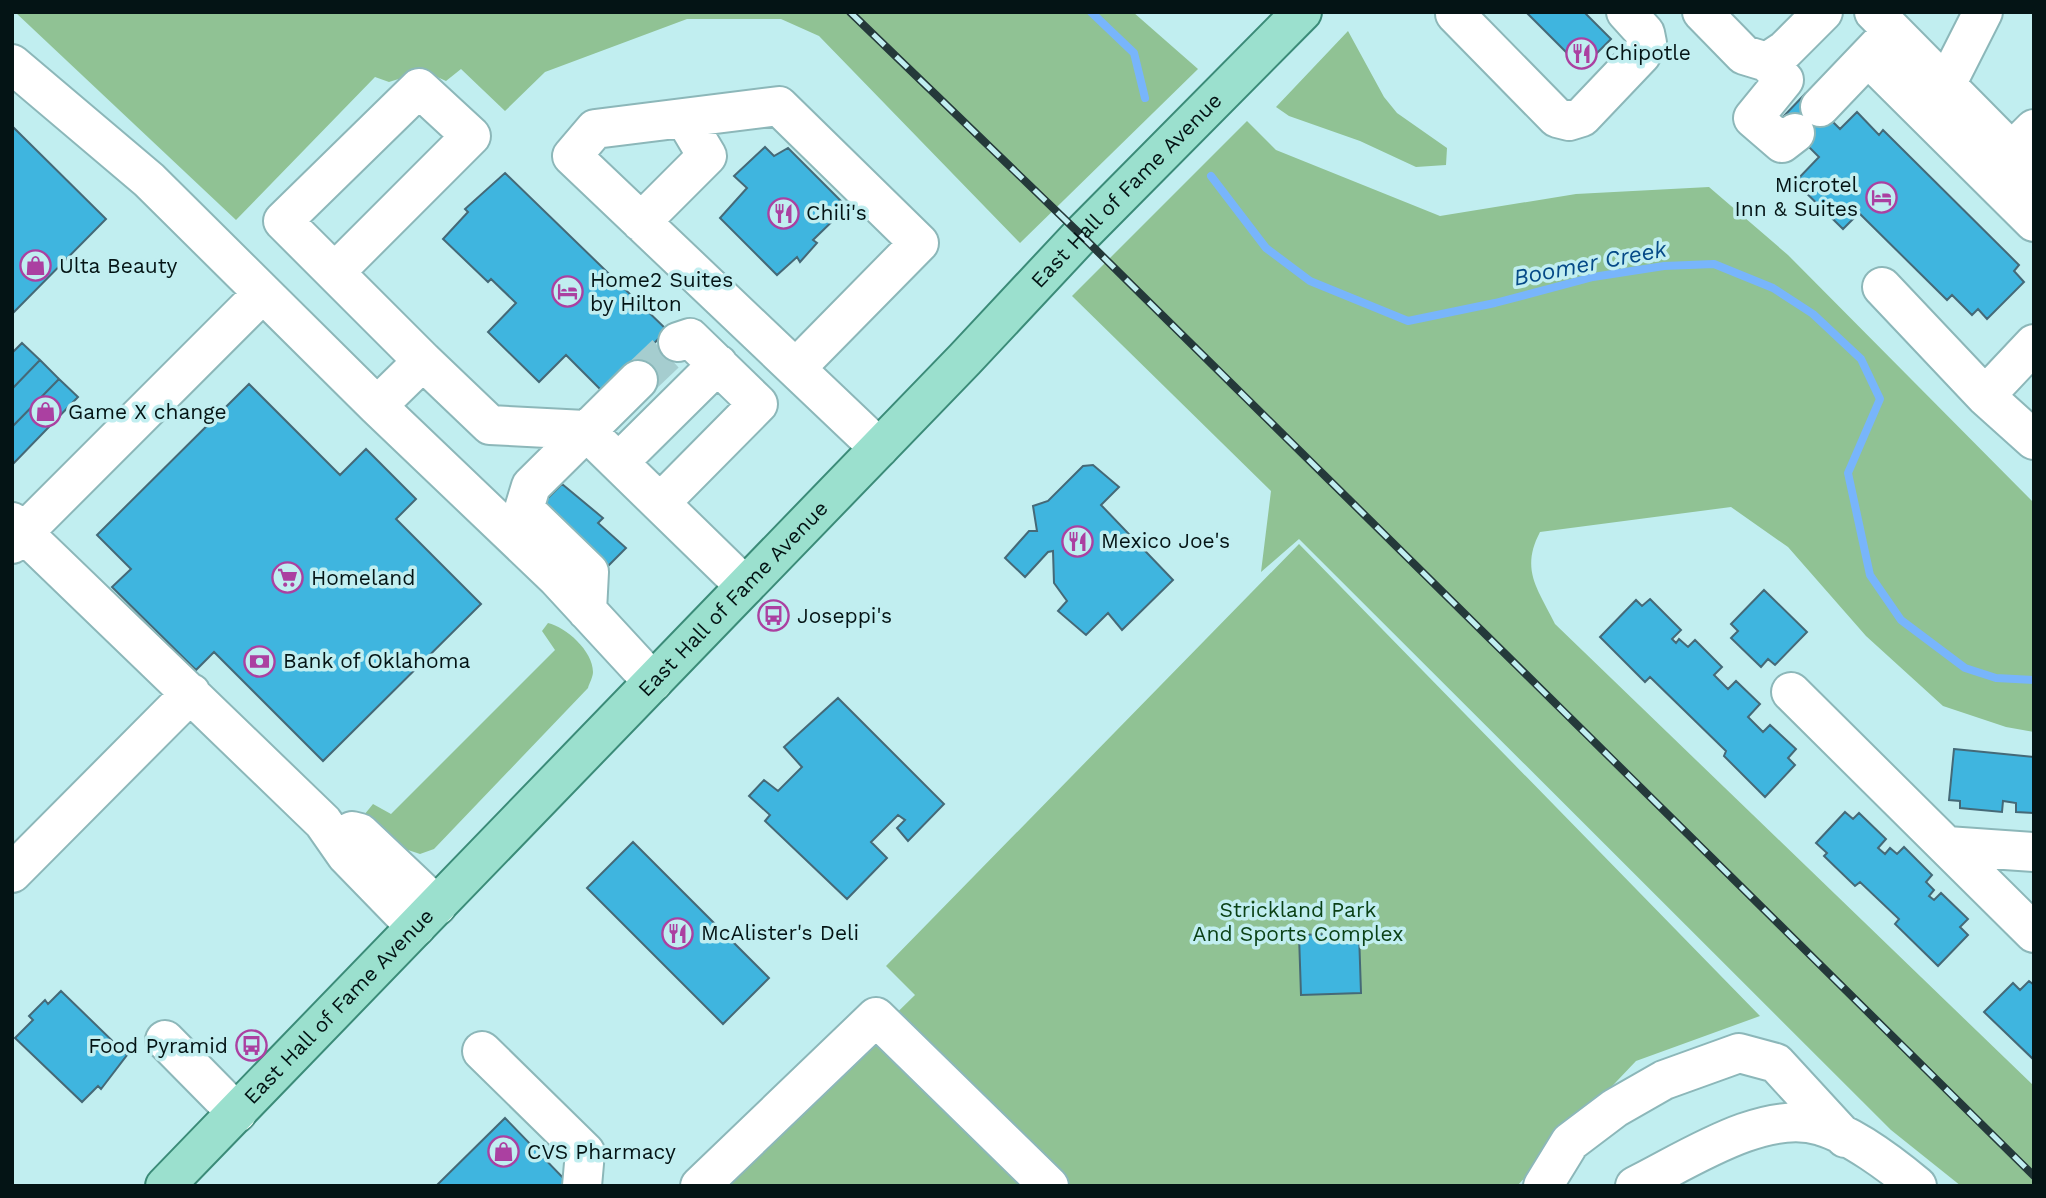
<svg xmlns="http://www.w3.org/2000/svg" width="2046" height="1198" font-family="'Work Sans',sans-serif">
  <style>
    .green { fill: #90c294 }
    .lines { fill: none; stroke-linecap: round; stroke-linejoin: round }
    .stream { stroke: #78b5fb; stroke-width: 8 }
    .building { fill: #3fb5df; stroke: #456977; stroke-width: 2 }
    .minor-tunnel { stroke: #a5cdcf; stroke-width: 38; stroke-dasharray: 38 19; stroke-linecap: butt }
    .minor-casing { stroke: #8cb7b9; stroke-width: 42 }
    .major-casing { stroke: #3b8b78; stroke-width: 42 }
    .minor { stroke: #fff; stroke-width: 38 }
    .major { stroke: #9be0ce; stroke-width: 38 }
    .rail-casing { stroke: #24393a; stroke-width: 8 }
    .rail { stroke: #c1eef0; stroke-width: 5; stroke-dasharray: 16; stroke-linecap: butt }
    .labels { text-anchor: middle; stroke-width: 7; stroke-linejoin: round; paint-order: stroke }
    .poi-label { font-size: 21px; fill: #041415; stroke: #c1eef0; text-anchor: start }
    .street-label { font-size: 21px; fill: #041415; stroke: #c1eef0 }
    .park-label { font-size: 21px; fill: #0b4116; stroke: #c1eef0 }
    .water-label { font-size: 23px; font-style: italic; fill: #054a87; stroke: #c1eef0 }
  </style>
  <rect width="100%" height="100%" fill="#c1eef0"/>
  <!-- green -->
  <path class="green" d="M15 12H1133L1198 69 1020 243 819 36 781 19H687L545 72 505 111 461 69 446 81 424 71 389 82 375 77 236 220Z
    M1348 31 1384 97 1397 113 1447 148 1446 165 1416 167 1360 141 1289 116 1276 107Z
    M1247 121 1276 150 1440 216 1576 194 1709 187 1788 255 2034 503V732L2006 727 1943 706 1866 636 1788 547 1731 507 1540 532C1520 570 1538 589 1555 624L2034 1086V1186H1961L1891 1130 1299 539 1261 572 1271 491 1072 296Z
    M1299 544 1760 1016 1636 1061 1517 1186H720L915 995 886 966Z
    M548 623C566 627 593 651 593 672 593 677 589 684 588 688L434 849 420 854 402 848 364 815 373 804 391 814 555 650 542 631Z"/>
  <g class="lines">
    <!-- stream -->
    <path class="stream" d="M1091 12 1134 53 1145 98
      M1211 176 1266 248 1310 281 1408 321 1495 303 1593 277 1664 266 1714 264 1773 288 1813 314 1861 359 1880 399 1848 473 1870 575 1901 620 1965 668 1996 678 2034 680"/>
  </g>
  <!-- building -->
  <path class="building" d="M1526 12H1584L1611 39 1582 68Z
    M1805 94 1840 129 1857 112 1879 135 1883 130 2019 265 2014 271 2024 282 1987 319 1978 309 1972 315 1952 295 1947 300 1859 213 1843 229 1795 182 1819 157 1781 119Z
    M12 126 106 219 12 314Z
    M765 147 774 156 788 148 847 207 813 240 817 243 800 262 797 257 777 275 720 218 747 188 734 176Z
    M505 173 667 330 605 394 566 355 539 382 488 332 516 303 491 279 488 282 443 239 468 212 465 209Z
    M22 343 40 360 12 389V353Z
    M40 360 59 379 12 427V389Z
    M59 379 78 397 12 465V427Z
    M249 384 340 475 366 449 416 499 396 519 481 604 323 761 214 652 196 670 112 587 131 569 97 535Z
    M1093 465 1119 487 1101 505 1173 580 1122 630 1108 613 1086 635 1058 611 1067 601 1054 583 1053 551 1048 552 1025 577 1005 558 1029 531H1037L1033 506 1048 501 1083 466Z
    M562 484 603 518 598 523 626 548 608 566 542 504Z
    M1764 590 1807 632 1775 665 1768 659 1761 667 1731 638 1738 631 1731 624Z
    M1650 599 1681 630 1672 639 1676 643 1679 639 1688 647 1695 640 1722 667 1714 675 1728 689 1736 681 1760 704 1748 717 1763 732 1770 725 1796 749 1788 758 1795 765 1765 797 1724 756 1726 751 1650 677 1645 682 1600 637 1636 600 1642 606Z
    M838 698 944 804 908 841 897 828 905 820 898 815 871 842 887 858 847 899 765 821 770 815 749 796 764 780 778 791 802 767 784 747Z
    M1954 749 2034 757V813L2016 812V803L2003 801 2002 812 1960 808V801L1949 800Z
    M1845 812 1853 819 1859 813 1886 839 1878 848 1885 854 1890 848 1897 854 1904 847 1932 875 1926 882 1934 890 1929 896 1934 900 1941 893 1968 919 1960 927 1968 935 1938 966 1895 924 1899 919 1860 882 1855 886 1824 856 1827 853 1816 843Z
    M633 842 769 978 723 1024 587 888Z
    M1359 933 1361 993 1301 995 1299 935Z
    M2029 981 2034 985V1060L1984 1012 2013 983 2020 990Z
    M61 991 127 1055 101 1089 98 1086 82 1102 15 1038 33 1020 29 1016 45 1000 48 1004Z
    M505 1118 571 1186H436Z"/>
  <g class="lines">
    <!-- minor-tunnel -->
    <path class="minor-tunnel" d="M638 380 678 342"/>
    <defs>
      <path id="minor" d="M1702 12 1744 55 1767 62 1785 50 1823 12
        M1874 12 2034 174
        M1455 14 1557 118 1569 121 1582 117 1641 55 1647 43 1645 33 1626 12
        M1869 58 2034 222
        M1767 62 1784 80 1753 118 1782 143 1795 133
        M12 64 149 180 377 406 557 578 653 682
        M1946 85 1983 12
        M1820 107 1884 40
        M2011 152 2034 129
        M641 222 707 156 685 119
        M335 272 471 136 419 88 283 221 423 361
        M1882 287 1985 396 2034 344
        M796 368 919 243 779 106 595 129 572 156 879 448
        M1985 396 2034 440
        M377 406 423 361 490 425 585 430 745 586
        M619 462 718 364
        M660 503 758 404 690 338 678 342
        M12 522 323 822 346 855 416 927
        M12 544 263 293
        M587 611 589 572 524 509 531 486 638 380
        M1791 692 2034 933
        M352 831 360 833 437 906
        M1947 846 2034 852
        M12 873 191 693
        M165 1040 237 1113
        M482 1051 585 1152 582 1186
        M700 1186 876 1017 1049 1186
        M1543 1186 1570 1142 1615 1108 1664 1080 1739 1053 1776 1063 1845 1138
        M1635 1186C1686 1161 1764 1108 1821 1126 1852 1135 1893 1166 1917 1186"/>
      <g id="major">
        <path id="s1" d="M165 1186 965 359 1081 235 1302 12"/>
      </g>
    </defs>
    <!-- minor casing -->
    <use href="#minor" class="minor-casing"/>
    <!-- major casing -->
    <use href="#major" class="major-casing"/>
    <!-- minor -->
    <use href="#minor" class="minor"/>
    <!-- major -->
    <use href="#major" class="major"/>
    <defs>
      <path id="rail" d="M850 12 1081 235 2034 1176"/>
    </defs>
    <!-- rail casing -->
    <use href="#rail" class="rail-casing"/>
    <!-- rail -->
    <use href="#rail" class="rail"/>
  </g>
  <!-- icons -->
  <defs>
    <symbol id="restaurant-ring" viewBox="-11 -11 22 22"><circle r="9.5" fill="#c1eef0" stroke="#ab40a1" stroke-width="1.5"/><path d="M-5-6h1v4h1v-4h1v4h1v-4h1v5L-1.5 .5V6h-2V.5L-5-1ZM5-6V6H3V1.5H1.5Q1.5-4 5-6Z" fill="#ab40a1"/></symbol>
    <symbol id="hotel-ring" viewBox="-11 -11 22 22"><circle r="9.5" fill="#c1eef0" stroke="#ab40a1" stroke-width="1.5"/><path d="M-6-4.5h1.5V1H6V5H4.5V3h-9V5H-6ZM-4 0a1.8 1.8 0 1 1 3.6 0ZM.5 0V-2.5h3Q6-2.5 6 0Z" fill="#ab40a1"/></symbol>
    <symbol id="shop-ring" viewBox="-11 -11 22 22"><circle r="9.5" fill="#c1eef0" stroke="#ab40a1" stroke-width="1.5"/><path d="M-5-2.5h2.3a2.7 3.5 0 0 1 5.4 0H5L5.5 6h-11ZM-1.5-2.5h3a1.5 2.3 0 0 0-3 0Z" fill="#ab40a1"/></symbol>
    <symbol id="supermarket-ring" viewBox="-11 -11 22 22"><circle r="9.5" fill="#c1eef0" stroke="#ab40a1" stroke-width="1.5"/><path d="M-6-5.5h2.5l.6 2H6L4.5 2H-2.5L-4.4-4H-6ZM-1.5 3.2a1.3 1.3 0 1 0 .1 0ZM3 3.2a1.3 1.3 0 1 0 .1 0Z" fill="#ab40a1"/></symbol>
    <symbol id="bus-ring" viewBox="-11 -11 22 22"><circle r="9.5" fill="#c1eef0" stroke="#ab40a1" stroke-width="1.5"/><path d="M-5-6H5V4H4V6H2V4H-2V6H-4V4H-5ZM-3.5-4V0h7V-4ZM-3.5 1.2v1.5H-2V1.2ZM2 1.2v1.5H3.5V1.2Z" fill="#ab40a1"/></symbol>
    <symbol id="bank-ring" viewBox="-11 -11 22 22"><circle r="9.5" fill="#c1eef0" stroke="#ab40a1" stroke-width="1.5"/><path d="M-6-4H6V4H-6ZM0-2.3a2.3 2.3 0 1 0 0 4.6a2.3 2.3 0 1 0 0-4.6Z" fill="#ab40a1"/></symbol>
  </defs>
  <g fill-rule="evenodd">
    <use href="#restaurant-ring" x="1564" y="36" width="35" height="35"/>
    <use href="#hotel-ring" x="1864" y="180" width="35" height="35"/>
    <use href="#restaurant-ring" x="766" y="196" width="35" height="35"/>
    <use href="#shop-ring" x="18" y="248" width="35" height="35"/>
    <use href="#hotel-ring" x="550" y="274" width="35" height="35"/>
    <use href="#shop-ring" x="28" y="394" width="35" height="35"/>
    <use href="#restaurant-ring" x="1060" y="524" width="35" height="35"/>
    <use href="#supermarket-ring" x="270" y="560" width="35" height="35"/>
    <use href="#bus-ring" x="756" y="598" width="35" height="35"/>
    <use href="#bank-ring" x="242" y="644" width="35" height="35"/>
    <use href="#restaurant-ring" x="660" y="916" width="35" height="35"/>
    <use href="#bus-ring" x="234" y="1028" width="35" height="35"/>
    <use href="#shop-ring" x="486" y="1134" width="35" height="35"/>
  </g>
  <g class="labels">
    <!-- poi labels -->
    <g class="poi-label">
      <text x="1605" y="60">Chipotle</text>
      <text x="1858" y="192" text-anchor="end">Microtel<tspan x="1858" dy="24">Inn &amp; Suites</tspan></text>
      <text x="806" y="220">Chili's</text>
      <text x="59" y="273">Ulta Beauty</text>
      <text x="590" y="287">Home2 Suites<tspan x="590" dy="24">by Hilton</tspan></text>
      <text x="68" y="419">Game X change</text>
      <text x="1101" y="548">Mexico Joe's</text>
      <text x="311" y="585">Homeland</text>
      <text x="797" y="623">Joseppi's</text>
      <text x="283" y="668">Bank of Oklahoma</text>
      <text x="701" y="940">McAlister's Deli</text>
      <text x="228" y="1053" text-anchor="end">Food Pyramid</text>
      <text x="527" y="1159">CVS Pharmacy</text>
    </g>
    <!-- street labels -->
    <g class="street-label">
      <text dy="7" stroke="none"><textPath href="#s1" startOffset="1384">East Hall of Fame Avenue</textPath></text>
      <text dy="7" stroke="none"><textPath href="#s1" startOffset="817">East Hall of Fame Avenue</textPath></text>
      <text dy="7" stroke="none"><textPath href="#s1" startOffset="250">East Hall of Fame Avenue</textPath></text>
    </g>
    <!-- park labels -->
    <g class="park-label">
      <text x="1298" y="917">Strickland Park<tspan x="1298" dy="24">And Sports Complex</tspan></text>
    </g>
    <!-- water labels -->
    <g class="water-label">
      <text transform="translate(1590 263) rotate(-11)" y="8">Boomer Creek</text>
    </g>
  </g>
  <!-- border -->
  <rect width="2046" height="1198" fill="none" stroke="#041415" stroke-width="28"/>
</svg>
